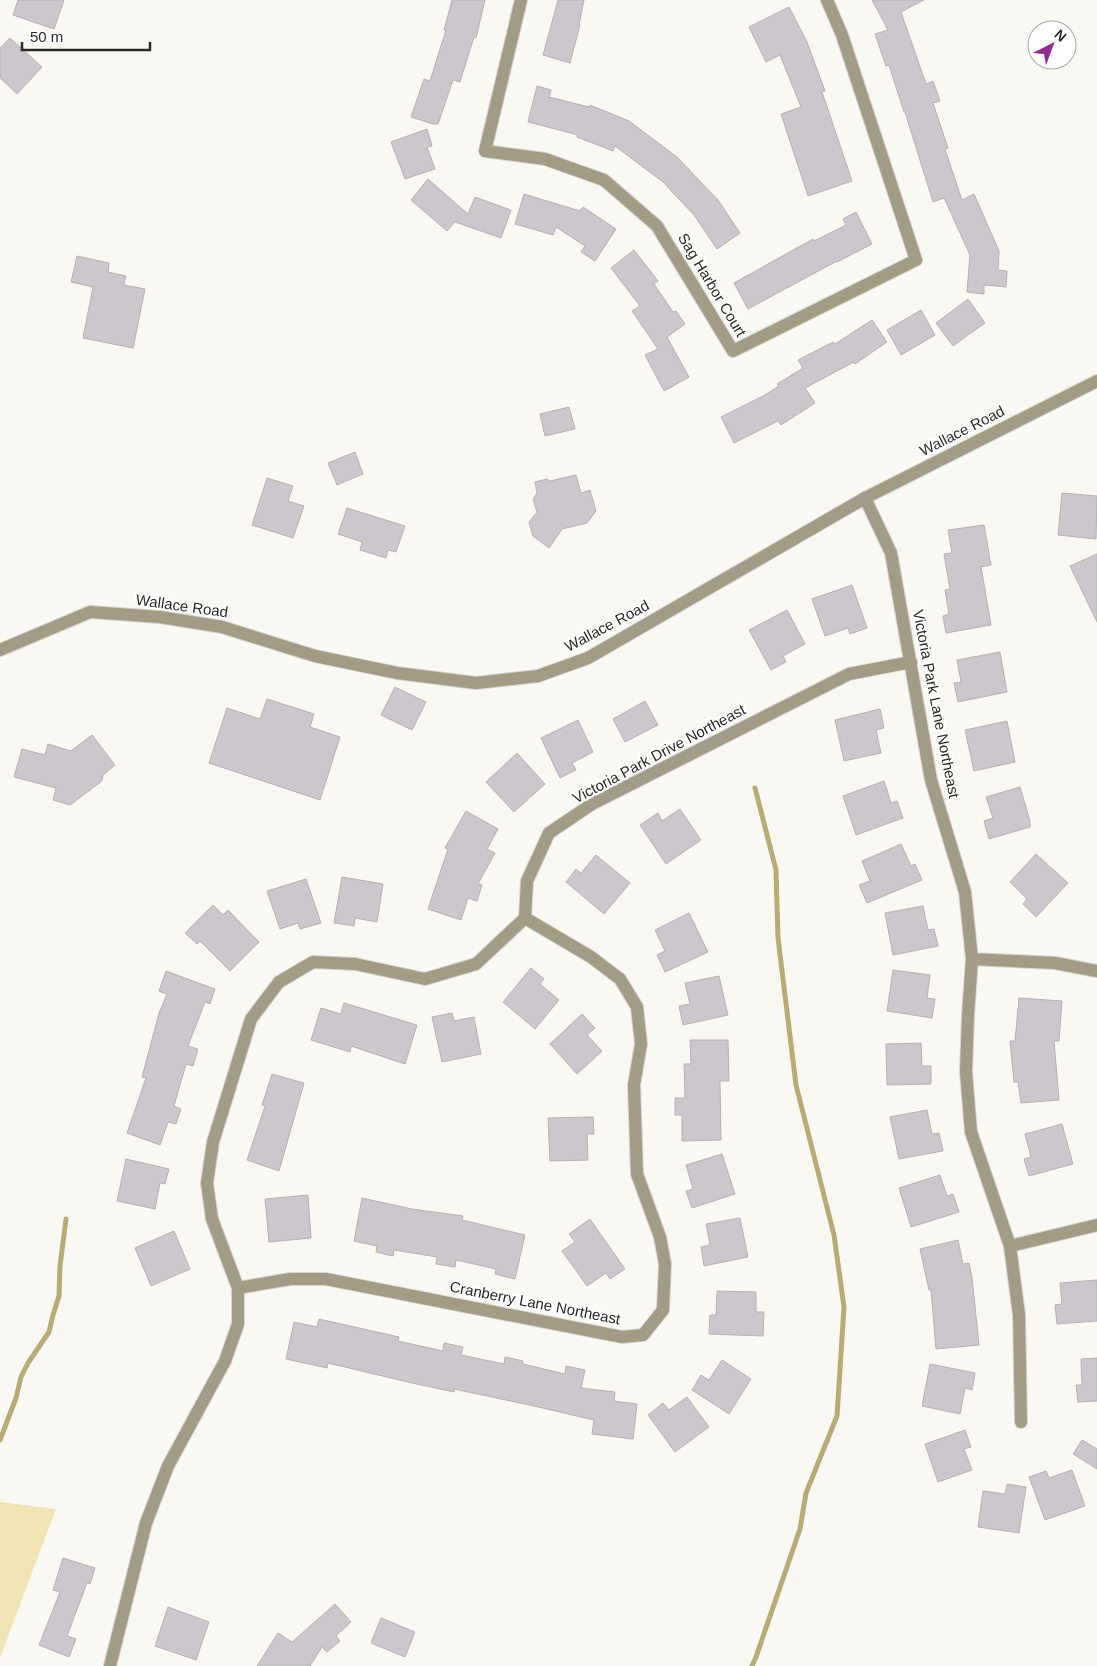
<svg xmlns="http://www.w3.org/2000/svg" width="1097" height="1666" font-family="Arial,sans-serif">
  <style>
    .green { fill: #f1e4b4 }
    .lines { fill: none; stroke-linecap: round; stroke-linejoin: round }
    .stream { stroke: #b9ab76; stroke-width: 5 }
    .building { fill: #ccc7cc; stroke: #b6b1b5 }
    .minor-casing { stroke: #d4d3cd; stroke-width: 14 }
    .tertiary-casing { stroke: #d4d3cd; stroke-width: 14 }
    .minor { stroke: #a29c86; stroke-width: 12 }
    .tertiary { stroke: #a29c86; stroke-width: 12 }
    .labels { text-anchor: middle; stroke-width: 4.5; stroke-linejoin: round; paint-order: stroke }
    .street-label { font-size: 15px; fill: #292927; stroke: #fff }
  </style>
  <rect width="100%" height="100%" fill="#faf8f2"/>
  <!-- green -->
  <path class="green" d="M0 1502 56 1509 0 1658Z"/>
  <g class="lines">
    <!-- stream -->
    <path class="stream" d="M0 1440 16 1398 21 1377 28 1363 49 1332 53 1315 59 1296 60 1266 66 1219
      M752 1666 756 1657 800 1529 806 1493 837 1416 844 1307 834 1235 796 1085 778 938 776 870 755 788"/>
  </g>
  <!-- building -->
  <path class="building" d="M18 0H64L54 29 13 15Z
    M452 0H485L476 38 474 37 460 82 453 80 438 124H433L411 117 424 79 430 81 446 30H444Z
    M558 0H584L579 25H580L570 63 543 55Z
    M872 0H924L901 12 926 84 933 81 940 101 933 103 948 148 945 149 962 200 974 194 999 251 998 270 1007 271 1006 287 984 285V294L967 292 970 255 944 198 933 202 905 112H904L889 65 886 66 875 34 888 30Z
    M789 7 807 42 825 91 822 92 852 181 808 196 781 114 801 107 780 55 766 62 749 27Z
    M10 38 42 67 17 94 0 78V48Z
    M537 86 551 90 549 97 589 107 590 105 629 121 677 157 718 200 740 233 717 249 694 215 663 182 615 146 613 151 577 137 578 135 528 122Z
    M427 129 432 146 427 147 435 169 405 179 391 142Z
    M428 179 468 214 475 197 511 210 501 238 455 222 447 231 411 200Z
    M524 194 580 211 583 207 616 229 595 261 581 252 585 246 556 227 553 235 515 224Z
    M856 212 872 244 837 262V261L748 309 734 283 813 239 814 241 846 225 843 219Z
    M634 250 658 281 654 284 673 312 676 311 685 324 667 337 689 377 664 391 645 355 658 349 632 311 640 306 611 268Z
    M77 256 109 263 108 272 126 276 124 285 145 289 133 348 83 338 93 287 71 282Z
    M968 299 985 323 953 346 936 323Z
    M921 310 935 335 901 355 887 330Z
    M872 320 887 342 855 364 854 362 805 388 815 403 781 425 778 421 734 443 721 417 763 396 779 386 777 384 803 368 798 360 833 342 835 344Z
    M569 407 575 429 545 436 540 414Z
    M355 452 363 474 337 485 328 463Z
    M576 475 581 493 590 490 596 511 587 523 562 529 549 548 533 536 529 522 537 512 533 499 537 493 535 482 547 479 550 481Z
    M267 478 293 486 288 501 304 506 293 538 252 525Z
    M1062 493 1097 496 1096 539 1058 535Z
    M347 508 405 526 396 552 388 550 386 558 360 550 362 542 338 534Z
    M984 525 991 565 981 567 991 625 946 633 943 616 949 614 945 590 950 589 944 554 952 553 948 530Z
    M1097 554V622L1070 566Z
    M852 585 867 628 850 634 848 628 825 636 812 599Z
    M787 610 805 644 783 656 786 662 771 670 749 630Z
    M1000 652 1007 692 958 702 954 683 961 682 957 660Z
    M395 687 426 702 412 730 381 715Z
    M267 699 314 714 310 727 340 737 320 800 209 763 227 708 260 719Z
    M645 701 658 725 625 742 613 719Z
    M880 709 884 728 876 730 881 753 844 761 835 720Z
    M578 720 593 752 572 763 576 770 560 778 541 738Z
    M1007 721 1015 762 974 771 965 730Z
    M92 735 115 765 103 775 102 781 70 805 53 800 56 788 14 777 22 749 45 755 48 744 71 751Z
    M517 753 545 784 514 812 486 782Z
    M884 781 891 803 897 801 903 818 856 835 843 796Z
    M1020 787 1030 821V827L989 839 984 821 993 818 986 797Z
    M680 809 701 840 666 864 640 825 658 813 662 821Z
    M466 811 498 829 487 849 495 853 478 884 482 885 477 901 468 898 461 920 428 909 448 849 445 848Z
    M901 844 911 866 915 864 922 880 867 903 859 885 870 881 862 861Z
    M1036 854 1068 883 1036 917 1023 904 1027 899 1010 882Z
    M596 855 630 883 604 914 566 882 576 869 581 873Z
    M342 877 383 884 377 922 355 918 354 926 334 923Z
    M306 879 321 923 300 929 298 923 280 929 267 891Z
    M213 905 223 915 228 910 259 942 230 971 200 941 197 944 185 933Z
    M923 906 928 930 934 929 938 946 893 955 885 913Z
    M689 913 708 952 665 972 657 955 665 951 655 930Z
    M531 968 544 979 540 984 559 1000 535 1029 503 1002Z
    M893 970 930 975 927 998 935 999 932 1018 887 1011Z
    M166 971 215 989 210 1004 205 1002 188 1046 198 1049 193 1066 186 1064 174 1106 181 1109 176 1124 168 1122 160 1145 127 1133 146 1078 142 1077 159 1013 167 994 159 991Z
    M719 976 728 1015 683 1025 679 1006 690 1004 685 983Z
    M1019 998 1062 1001 1059 1041H1054L1059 1100 1021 1103 1018 1082H1014L1010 1041H1015Z
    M344 1003 417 1025 405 1064 351 1046 350 1052 311 1040 321 1008 341 1014Z
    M452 1013 454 1021 474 1017 481 1054 442 1062 432 1017Z
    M582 1014 595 1028 587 1035 602 1051 577 1074 550 1044Z
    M690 1040H728L729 1081H720L721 1140 682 1141V1115H675V1098H685L684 1064H691Z
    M921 1043 922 1066H931V1084L887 1085 886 1044Z
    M272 1074 304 1083 279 1171 247 1160 265 1106 262 1105Z
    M927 1110 932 1134 939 1133 943 1151 899 1159 890 1117Z
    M593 1117 594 1134H587L588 1160 550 1161 548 1118Z
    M1062 1124 1073 1164 1029 1176 1024 1159 1031 1157 1025 1134Z
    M722 1154 735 1194 692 1208 686 1191 693 1189 686 1165Z
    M126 1159 169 1169 165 1184 160 1183 155 1209 117 1201Z
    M940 1175 947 1196 953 1194 959 1212 911 1227 899 1188Z
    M308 1195 311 1238 269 1242 265 1199Z
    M362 1198 412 1209 463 1216 462 1220 525 1235 515 1279 495 1274 496 1269 456 1260 455 1267 436 1264 437 1257 394 1250 393 1256 376 1252 377 1246 354 1241Z
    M740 1218 748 1257 704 1266 701 1247 710 1245 706 1224Z
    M590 1219 625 1269 610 1279 606 1273 587 1286 562 1251 575 1242 569 1234Z
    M174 1231 190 1269 151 1286 135 1248Z
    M958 1240 963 1264 969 1263 972 1277 979 1345 936 1349 931 1290H929L920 1249Z
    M1097 1280V1321L1057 1324 1055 1305 1062 1304 1060 1283Z
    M717 1291 756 1292V1312H764L763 1336 709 1334 710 1315H716Z
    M319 1319 399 1337 398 1341 443 1351 444 1343 463 1347 461 1355 504 1364 505 1357 523 1361V1364L565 1374 566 1366 585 1370 581 1388 615 1392 614 1401 637 1404 633 1439 592 1434 594 1420 534 1406 454 1389V1392L412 1383 328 1363 327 1368 286 1359 294 1322 317 1327Z
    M1097 1358V1401L1078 1402 1076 1385H1082L1081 1359Z
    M722 1360 751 1379 729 1414 692 1390 701 1375 709 1380Z
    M930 1364 975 1373 972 1390 965 1388 960 1414 922 1406Z
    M687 1397 709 1427 675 1452 648 1415 663 1403 669 1410Z
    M965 1430 971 1447 964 1449 972 1470 938 1482 925 1444Z
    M1082 1440 1097 1449V1469L1073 1454Z
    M1072 1470 1085 1506 1045 1520 1029 1477 1046 1471 1049 1478Z
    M1007 1484 1026 1487 1019 1533 978 1527 983 1491 1005 1494Z
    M63 1558 95 1568 90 1584 87 1583 67 1636 76 1639 69 1657 39 1645 60 1592 53 1590Z
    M335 1604 351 1622 336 1636 340 1641 327 1652 322 1647 310 1666H257L278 1633 292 1642Z
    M168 1607 209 1622 196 1660 155 1646Z
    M381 1618 415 1632 405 1657 371 1643Z"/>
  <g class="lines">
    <defs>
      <path id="minor" d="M521 0 485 151 545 159 604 180 657 226 733 351 916 260 842 35 827 0
        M865 498 891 553 931 780 965 892 972 959 968 1015 966 1072 971 1132 1010 1246 1019 1315 1021 1422
        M972 959 1055 963 1097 971
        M1010 1246 1097 1225
        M238 1288 290 1279H326L622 1337 643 1335 663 1310 665 1264 660 1237 637 1174 634 1085 641 1044 637 1007 620 979 591 957 525 918
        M110 1666 146 1523 168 1466 225 1361 238 1324V1288L212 1219 207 1183 213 1142 251 1019 279 982 313 962 355 964 425 979 476 964 525 918 527 881 549 833 592 804 849 674 911 662"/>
      <path id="tertiary" d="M0 650 90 612 160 617 222 627 315 656 397 673 476 683 538 676 588 658 865 498 1097 381"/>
    </defs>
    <!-- minor casing -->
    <use href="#minor" class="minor-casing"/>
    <!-- tertiary casing -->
    <use href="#tertiary" class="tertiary-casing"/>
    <!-- minor -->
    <use href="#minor" class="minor"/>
    <!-- tertiary -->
    <use href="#tertiary" class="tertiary"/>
  </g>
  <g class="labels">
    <!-- street labels -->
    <g class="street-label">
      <text transform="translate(712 285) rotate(59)" y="5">Sag Harbor Court</text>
      <text transform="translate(962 431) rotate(-27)" y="5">Wallace Road</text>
      <text transform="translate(182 606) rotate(8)" y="5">Wallace Road</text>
      <text transform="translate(607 626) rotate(-28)" y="5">Wallace Road</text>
      <text transform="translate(936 704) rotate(79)" y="5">Victoria Park Lane Northeast</text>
      <text transform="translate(659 754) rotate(-28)" y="5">Victoria Park Drive Northeast</text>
      <text transform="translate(535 1303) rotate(11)" y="5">Cranberry Lane Northeast</text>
    </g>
  </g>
  <!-- north arrow -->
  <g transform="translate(1052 45) rotate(42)"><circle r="24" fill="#ffffff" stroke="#a9a9a9"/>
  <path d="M0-4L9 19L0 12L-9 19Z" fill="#8f2a90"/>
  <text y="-8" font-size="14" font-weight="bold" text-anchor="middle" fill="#292927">N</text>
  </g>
  <!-- scale -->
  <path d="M22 42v8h128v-8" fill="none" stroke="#292927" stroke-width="2.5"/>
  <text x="30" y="42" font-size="15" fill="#292927" stroke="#ffffff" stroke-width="4" paint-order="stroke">50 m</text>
</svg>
